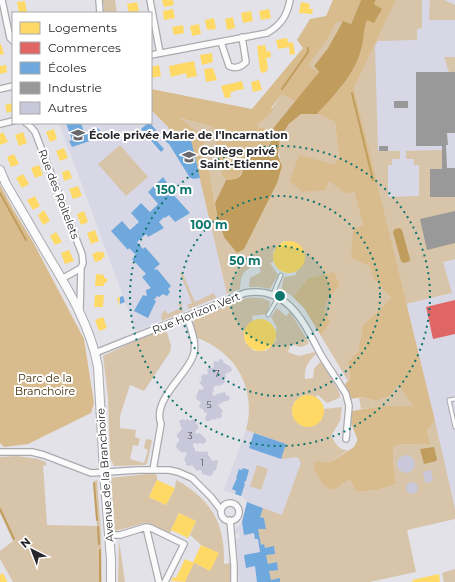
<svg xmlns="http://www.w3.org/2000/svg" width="455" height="582" font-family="Montserrat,sans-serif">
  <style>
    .built { fill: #d7d7e5 }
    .green { fill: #d8c4a9 }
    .forest { fill: #d9bc8e }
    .water { fill: #c09d5d }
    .homes { fill: #ffd966 }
    .shops { fill: #e06666 }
    .schools { fill: #6fa8dc }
    .industry { fill: #999 }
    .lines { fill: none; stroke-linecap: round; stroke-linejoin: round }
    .stream { stroke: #c09d5d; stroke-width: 2 }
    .building { fill: #c9c7da }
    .service-casing { stroke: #aaaaaf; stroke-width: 5 }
    .minor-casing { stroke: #aaaaaf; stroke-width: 8 }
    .secondary-casing { stroke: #aaaaaf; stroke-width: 10 }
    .service { stroke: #fbfbfc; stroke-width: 3 }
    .minor { stroke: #fbfbfc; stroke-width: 5.5 }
    .secondary { stroke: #fbfbfc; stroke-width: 8 }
    .ring { fill: none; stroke: #0f766e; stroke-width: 2; stroke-dasharray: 2 4 }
    .labels { text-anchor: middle; stroke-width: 4; stroke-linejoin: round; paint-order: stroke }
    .number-label { font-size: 9px; fill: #504f58 }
    .poi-label { font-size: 11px; font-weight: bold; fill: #27272c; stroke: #fff; text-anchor: start }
    .street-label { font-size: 11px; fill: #27272c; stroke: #fff }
    .park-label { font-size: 11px; fill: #46300a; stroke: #fff }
    .centre { fill: #0f766e; stroke: #fff; stroke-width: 2 }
    .ring-label { font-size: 12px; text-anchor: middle; font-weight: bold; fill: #0f766e; stroke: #fff; stroke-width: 4; stroke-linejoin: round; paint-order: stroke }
  </style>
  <rect width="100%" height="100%" fill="#e2e2e8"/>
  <!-- built -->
  <path class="built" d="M396 0H455V509L406 304 451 294 398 270 354 88Z
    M151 110 169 128 191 140 227 294 136 331 59 123H151Z
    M246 430 313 453 288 582H239L238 556 236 539 240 538 239 533 235 534V531L236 528 241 524 247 503 243 497 224 490Z"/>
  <!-- green -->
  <path class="green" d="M102 0H115L117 13H103L104 7Z
    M396 0H422V28L417 29V40L378 41 375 46 378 151H400V159H392V165H388V197L419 196V165H414V159H406V151L442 150V169H430V197H455V259L443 262 452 293 406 304 354 88Z
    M430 0H444L455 5V20H429Z
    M343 21 328 48 314 66 319 72 307 65 329 37 336 22Z
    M444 57H455V72H449Z
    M282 94 296 102 271 131 269 129 258 127 257 125 265 118Z
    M301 114H317L335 122 339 158 334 164 299 156 346 194 354 192 363 225 374 280 391 298 363 325 358 351 348 361 350 379 348 381 321 336 331 322 324 309 328 299 340 286 307 279 293 297 285 291 281 290 284 277 296 275V272L304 263V252L297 243 284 241 273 251V262L270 263 278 275 270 289 260 287H249L250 278 261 272 258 264C244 271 241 272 240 289L227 294 210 222 218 221 224 237 282 166C274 142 282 129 301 114Z
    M178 118 213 127 222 176 226 180 215 203 204 141Z
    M120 145 148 177 126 196 98 164Z
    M182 272 195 302 214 293 216 298 189 309 187 305 192 303 180 273Z
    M246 298C254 297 264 297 270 302L267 314 252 316 253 320 245 330V342L254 351H266L276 341V330L277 328 271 317 277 308 286 316 290 312 308 341V344L301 347 291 344 288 352 299 356 315 352 316 354C308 362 304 367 305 379L313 378 314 369 320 362 322 363 339 392 340 396 339 398 327 403 318 395 316 397 304 395 294 402 292 414 300 425 313 426 321 421 324 409 342 407 340 421 331 436C336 443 338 451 348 450L331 462 321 461 334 490 350 479 356 492 377 490 396 484 393 460V447L402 444 429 445 427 431 435 421 455 509V519L407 530 416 572 369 582H280V579L271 580 269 571 278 569 277 562 268 564 266 555 275 553 274 546 265 548 264 544 261 545 258 529H266L264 518 260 517 263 508 282 515 301 463 298 457 281 459 286 444 246 430C257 389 236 352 197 338L193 321 194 319Z
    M180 302 182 305 183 312 162 321 161 315 165 310 168 314 180 308 178 303Z
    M166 329 171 346 170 352 144 391 130 385 120 416V428L136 430 135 437 140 439 138 446 133 445 130 459 144 463 148 450 144 448 146 439 152 440 147 463 145 465 114 466 110 458 108 397 103 356 139 339Z
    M398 385 413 406H383L361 409 359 398 363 397 375 401Z
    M17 456 38 459 46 462V466L43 465 47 525 97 526 94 481 97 480 101 532 102 582H13L0 559V551L13 541 0 513V457Z
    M257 465 268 469 261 490 250 486Z
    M155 473 157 476V480L149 497 166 505 175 488 176 480C196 490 217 510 221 533 224 543 224 554 224 564L231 563 232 582H184L193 562 210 571 218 553 201 545 190 535 196 521 179 513 170 533 149 523H145L115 531 111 478Z
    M119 540 125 582H118Z
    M455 569V582H444L442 573Z"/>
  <!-- forest -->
  <path class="forest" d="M333 0H361L351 24 343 22H336L329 37 308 65 319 72 296 102 282 94 271 108 273 109V111L257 125 258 127 269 129 271 131 272 139 264 152 251 155 244 164 242 172 237 180H226L222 176 213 127 179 118 197 132 204 141 218 221 210 222 191 141 167 134 169 128 151 110V89L252 109 303 48 297 40 310 19 326 16Z
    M376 0H396L354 88 435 421 427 431 430 445 402 444 393 447V460L396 484 377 490 356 492 350 479 334 490 324 486 314 469V463L321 461 331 462 354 447 357 441V438L351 423 352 411 382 406H413L398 385 389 396 375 401 363 397 350 399 345 384 350 379 348 361 358 351 363 325 391 298 374 280 370 266 351 258 353 230 363 225 354 192 346 194 329 181 325 190 302 192 290 181 299 155 334 164 339 158 335 122 317 114 339 90 353 68 361 50 364 28 367 19 381 9 374 4Z
    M0 185 13 209 33 242 84 339 94 403 91 413 28 444 4 447 0 443Z
    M334 272 340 286 328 299 324 309 331 322 321 336 304 308 293 297 307 279Z"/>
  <!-- water -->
  <path class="water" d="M361 0H376L374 4 382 9 374 23 367 20C363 30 364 40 361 50 354 75 334 96 317 114H301L289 124 280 138 278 155 282 166 277 183 244 249 237 253 224 237 218 221 215 203 226 180C246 181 240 170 248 157 252 154 256 154 261 153 268 150 274 139 271 131L319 72 314 66 328 48 343 21 351 24Z
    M400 228 402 230 410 259V261L404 263 401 261 393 232 395 229Z
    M434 447 437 459 436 461 424 464 420 449Z"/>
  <!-- homes -->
  <path class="homes" d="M162 0H173L174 5 164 7Z
    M25 1 27 13H19L17 2Z
    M137 2 139 11 129 13 127 4Z
    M301 2 310 4 309 9H313L312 14 299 13Z
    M173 9 175 18 164 20 163 11Z
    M269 9 271 18 261 20 259 11Z
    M251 11 253 21 243 23 241 13Z
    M233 17 235 28 227 30 225 19Z
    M214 18 216 29 207 30 205 20Z
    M199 24 201 34 192 36 190 26Z
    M183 25 184 33 174 35 172 27Z
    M287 38 288 43 293 42 295 54 290 55 289 47 278 49 276 40Z
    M0 44H1L4 54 0 55Z
    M265 45 267 52 270 51 271 57 266 58 268 68 266 72 262 73 260 70 257 46Z
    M212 53 213 62 202 65 200 55Z
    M194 61 197 76 187 78 186 73 171 77 169 66Z
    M6 65 7 72 0 74V66Z
    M159 65 161 76 151 78V67Z
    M213 68 217 80 206 82 204 69Z
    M259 80 262 90 253 92 251 82Z
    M242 81 244 89 233 91V92L230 93 231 97 225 98 221 86Z
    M13 103V111L7 113 5 105Z
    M54 129 57 139 50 142 46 132Z
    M3 132 8 142 0 145V134Z
    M23 132 27 143 19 146 15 135Z
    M64 148 68 158 60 161 56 151Z
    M14 154 19 164 11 167 7 157Z
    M39 165 43 175 35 178 31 168Z
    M69 170 72 178 64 181 62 172Z
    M23 174 29 184 22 188 16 178Z
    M78 186 82 196 73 199 69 189Z
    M35 196 40 206 33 210 27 200Z
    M44 210 50 221 43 225 38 215Z
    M84 211 88 222 81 225 77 214Z
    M95 230 99 241 91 244 87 233Z
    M56 232 62 242 55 245 50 236Z
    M273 257a16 16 0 1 1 32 0a16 16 0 1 1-32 0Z
    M69 250 74 261 65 264 61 253Z
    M99 251 100 253 103 251 105 257 102 258V260L95 262 92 254Z
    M96 274 104 275V278H107V283H104V286H95Z
    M95 295H104L103 307H94Z
    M120 297 119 306 117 298Z
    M103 317 107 328 99 331 95 320Z
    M244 335a16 16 0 1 1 32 0a16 16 0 1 1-32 0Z
    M292 411a16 16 0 1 1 32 0a16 16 0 1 1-32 0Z
    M157 480 175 488 166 505 149 497Z
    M179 513 196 521 188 538 171 530Z
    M201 545 219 553 210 571 193 562Z
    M185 559 194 563 185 582 171 581 173 577 176 578Z
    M3 573 7 581V582H0V575Z
    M439 574 440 582H413L412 580Z"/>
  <!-- shops -->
  <path class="shops" d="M455 300V334L433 339 426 307Z"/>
  <!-- schools -->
  <path class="schools" d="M66 123H81L85 135 88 134 90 141 72 147 69 141 72 140Z
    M148 123H150L161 136 156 140 164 149 161 152 141 129Z
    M98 128 101 132 94 138 91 134Z
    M167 134 191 140 200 178 193 179 192 178H190L169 144 165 141Z
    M163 177 172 190 170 191 190 213 175 222 169 215 165 218 164 217 159 222 164 228 148 237 146 234 137 242 143 249 145 247 160 264 154 269 155 270 157 269 171 286 168 289 170 292 167 296 163 294 159 297 157 296 154 300 156 301 148 318 134 311 143 295 146 296 147 295 146 292V290L151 288 142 277 146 274 132 259 136 255 129 248 128 250 111 231 122 221 130 230 139 222 131 213 141 203 150 212 158 204 148 192Z
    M123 296 125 302 120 304V297Z
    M254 433 286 444 281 459 249 448Z
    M243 468 249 470 246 481H245L244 484H245L241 496 235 494 236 491 232 489 237 478H236L239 469 242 470Z
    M247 502 263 508 260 517 264 518 266 529H258L261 545 264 544 265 548 274 546 275 554 266 555 268 564 277 562 278 570 269 571 271 580 280 578V582H257L255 566 246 568 244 555 260 552 258 539H255L254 533 244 535 242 522Z"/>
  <!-- industry -->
  <path class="industry" d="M416 72H455V133H447L448 145H446L447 168H455V197H430V169H442V146H416Z
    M394 101H408V108H394Z
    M379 146H388V151H379Z
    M455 211V243L427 250 420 219Z"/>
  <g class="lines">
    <!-- stream -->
    <path class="stream" d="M282 89 308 52V48
      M352 93 373 180
      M0 193 26 240
      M94 483 97 520
      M0 509 14 539
      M98 527 99 544
      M100 582V550"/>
  </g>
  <!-- building -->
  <path class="building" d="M220 359 223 360 224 363 231 367 232 371 225 374 226 377 224 379 225 382 222 385 215 386 213 388 214 391 212 393 213 395 215 396 217 394 225 392 226 395 229 396 230 399 227 401H225L218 405 223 411 221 413 222 416 220 419 217 418 215 420 212 419 210 421H206L205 417 207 415V413L204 412 203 409 200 408 199 406 201 403 200 401 197 400 196 397 199 389 202 390 204 388 199 382 202 380 201 377 203 374 206 375 208 373 207 370 209 368H212L214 367 213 363 215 361 218 362Z
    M183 419 185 420 188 419 190 421 193 419 196 421V424L198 425V429L196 430 195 433 198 434 200 433 206 439V442L203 444 200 443 198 444 195 443 193 444V447L195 448V451L203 452 205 451 208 452V456L210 457 211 460 213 461 216 460 218 461 216 470 213 471V474L210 476 202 474V471L200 470 197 471 192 465 189 466 186 465V462L184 460 187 453 184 452 182 453 176 447 177 443 179 442V439L177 437V434L182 429 179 421Z
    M397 464a9 9 0 1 1 18 0a9 9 0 1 1-18 0Z
    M431 470 433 481 425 483 423 472Z
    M406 488a6 6 0 1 1 12 0a6 6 0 1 1-12 0Z"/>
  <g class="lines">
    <defs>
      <path id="service" d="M273 294 281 275
        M268 315 278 298
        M455 399 449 400 455 427"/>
      <path id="minor" d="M2 0 10 38 13 41
        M99 0 100 13
        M150 0 160 53
        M221 42 229 66C235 69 241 67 246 62L242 37
        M151 55 267 33C281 25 287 16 290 0
        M0 89 13 86
        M26 123 29 125 35 132 82 254 83 263 81 268 67 276 61 278
        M0 124 13 121
        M80 310 81 268
        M95 353 245 293C288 285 304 323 321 355 329 368 338 381 346 394L349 406 346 439
        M0 452H32L44 455 91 473 138 470H169L178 472 192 478 211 497 221 510
        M153 470 161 424C152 400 186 376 193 356 198 343 190 328 187 316
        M221 512a9 9 0 1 1 18 0a9 9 0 1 1-18 0Z
        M230 520 234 565V582
        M146 527 151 528 184 544 165 582
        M110 535H120L146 527 159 582"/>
      <path id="secondary" d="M0 170 6 184C21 209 35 234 50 259 70 292 91 328 98 367L104 472 111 559V582"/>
    </defs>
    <!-- service casing -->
    <use href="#service" class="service-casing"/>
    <!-- minor casing -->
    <use href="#minor" class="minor-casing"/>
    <!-- secondary casing -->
    <use href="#secondary" class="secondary-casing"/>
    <!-- service -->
    <use href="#service" class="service"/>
    <!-- minor -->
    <use href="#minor" class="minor"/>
    <!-- secondary -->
    <use href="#secondary" class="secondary"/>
  </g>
  <!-- distance rings -->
  <circle cx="280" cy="296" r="50" fill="#0f766e" fill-opacity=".12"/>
  <g class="ring">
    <circle cx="280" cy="296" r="50"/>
    <circle cx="280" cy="296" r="100"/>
    <circle cx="280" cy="296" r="150"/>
  </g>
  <!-- icons -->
  <defs>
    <symbol id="school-bare" viewBox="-9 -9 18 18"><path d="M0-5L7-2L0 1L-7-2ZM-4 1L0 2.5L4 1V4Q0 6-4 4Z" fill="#68686e" stroke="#fff" stroke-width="2.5" paint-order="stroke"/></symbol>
  </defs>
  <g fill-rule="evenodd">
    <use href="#school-bare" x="68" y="125" width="20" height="20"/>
    <use href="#school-bare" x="179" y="147" width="20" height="20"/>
  </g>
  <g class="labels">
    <!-- number labels -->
    <g class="number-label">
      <text x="217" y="377">7</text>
      <text x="209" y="408">5</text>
      <text x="190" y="439">3</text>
      <text x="202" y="466">1</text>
    </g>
    <!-- poi labels -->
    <g class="poi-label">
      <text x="89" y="139">École privée Marie de l'Incarnation</text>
      <text x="200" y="155">Collège privé<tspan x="200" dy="13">Saint-Etienne</tspan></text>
    </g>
    <!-- street labels -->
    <g class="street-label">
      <text transform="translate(59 194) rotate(69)" y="4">Rue des Roitelets</text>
      <text transform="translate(196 313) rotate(-22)" y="4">Rue Horizon Vert</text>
      <text transform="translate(105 475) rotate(-94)" y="4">Avenue de la Branchoire</text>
    </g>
    <!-- park labels -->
    <g class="park-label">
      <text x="45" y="382">Parc de la<tspan x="45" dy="13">Branchoire</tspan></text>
    </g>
  </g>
  <circle cx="280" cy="296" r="6" class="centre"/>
  <g class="ring-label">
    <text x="174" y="194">150 m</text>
    <text x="209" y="229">100 m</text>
    <text x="245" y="265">50 m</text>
  </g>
  <!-- legend -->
  <rect x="12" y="12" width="140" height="112" fill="#ffffff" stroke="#a9a9ab"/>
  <rect x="20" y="22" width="20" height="12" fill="#ffd966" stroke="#a9a9ab"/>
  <text x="48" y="32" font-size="12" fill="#27272c">Logements</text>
  <rect x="20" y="42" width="20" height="12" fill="#e06666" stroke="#a9a9ab"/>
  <text x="48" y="52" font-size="12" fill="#27272c">Commerces</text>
  <rect x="20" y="62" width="20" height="12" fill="#6fa8dc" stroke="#a9a9ab"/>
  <text x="48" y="72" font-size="12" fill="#27272c">Écoles</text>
  <rect x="20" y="82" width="20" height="12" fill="#999999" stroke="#a9a9ab"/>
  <text x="48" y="92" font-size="12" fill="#27272c">Industrie</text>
  <rect x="20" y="102" width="20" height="12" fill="#c9c7da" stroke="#a9a9ab"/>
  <text x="48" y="112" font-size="12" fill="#27272c">Autres</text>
  <!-- north arrow -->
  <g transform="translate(32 550) rotate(318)" stroke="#ffffff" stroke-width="3" paint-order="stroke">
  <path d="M0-3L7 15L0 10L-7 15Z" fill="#27272c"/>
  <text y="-6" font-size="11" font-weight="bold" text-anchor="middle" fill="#27272c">N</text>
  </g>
</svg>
